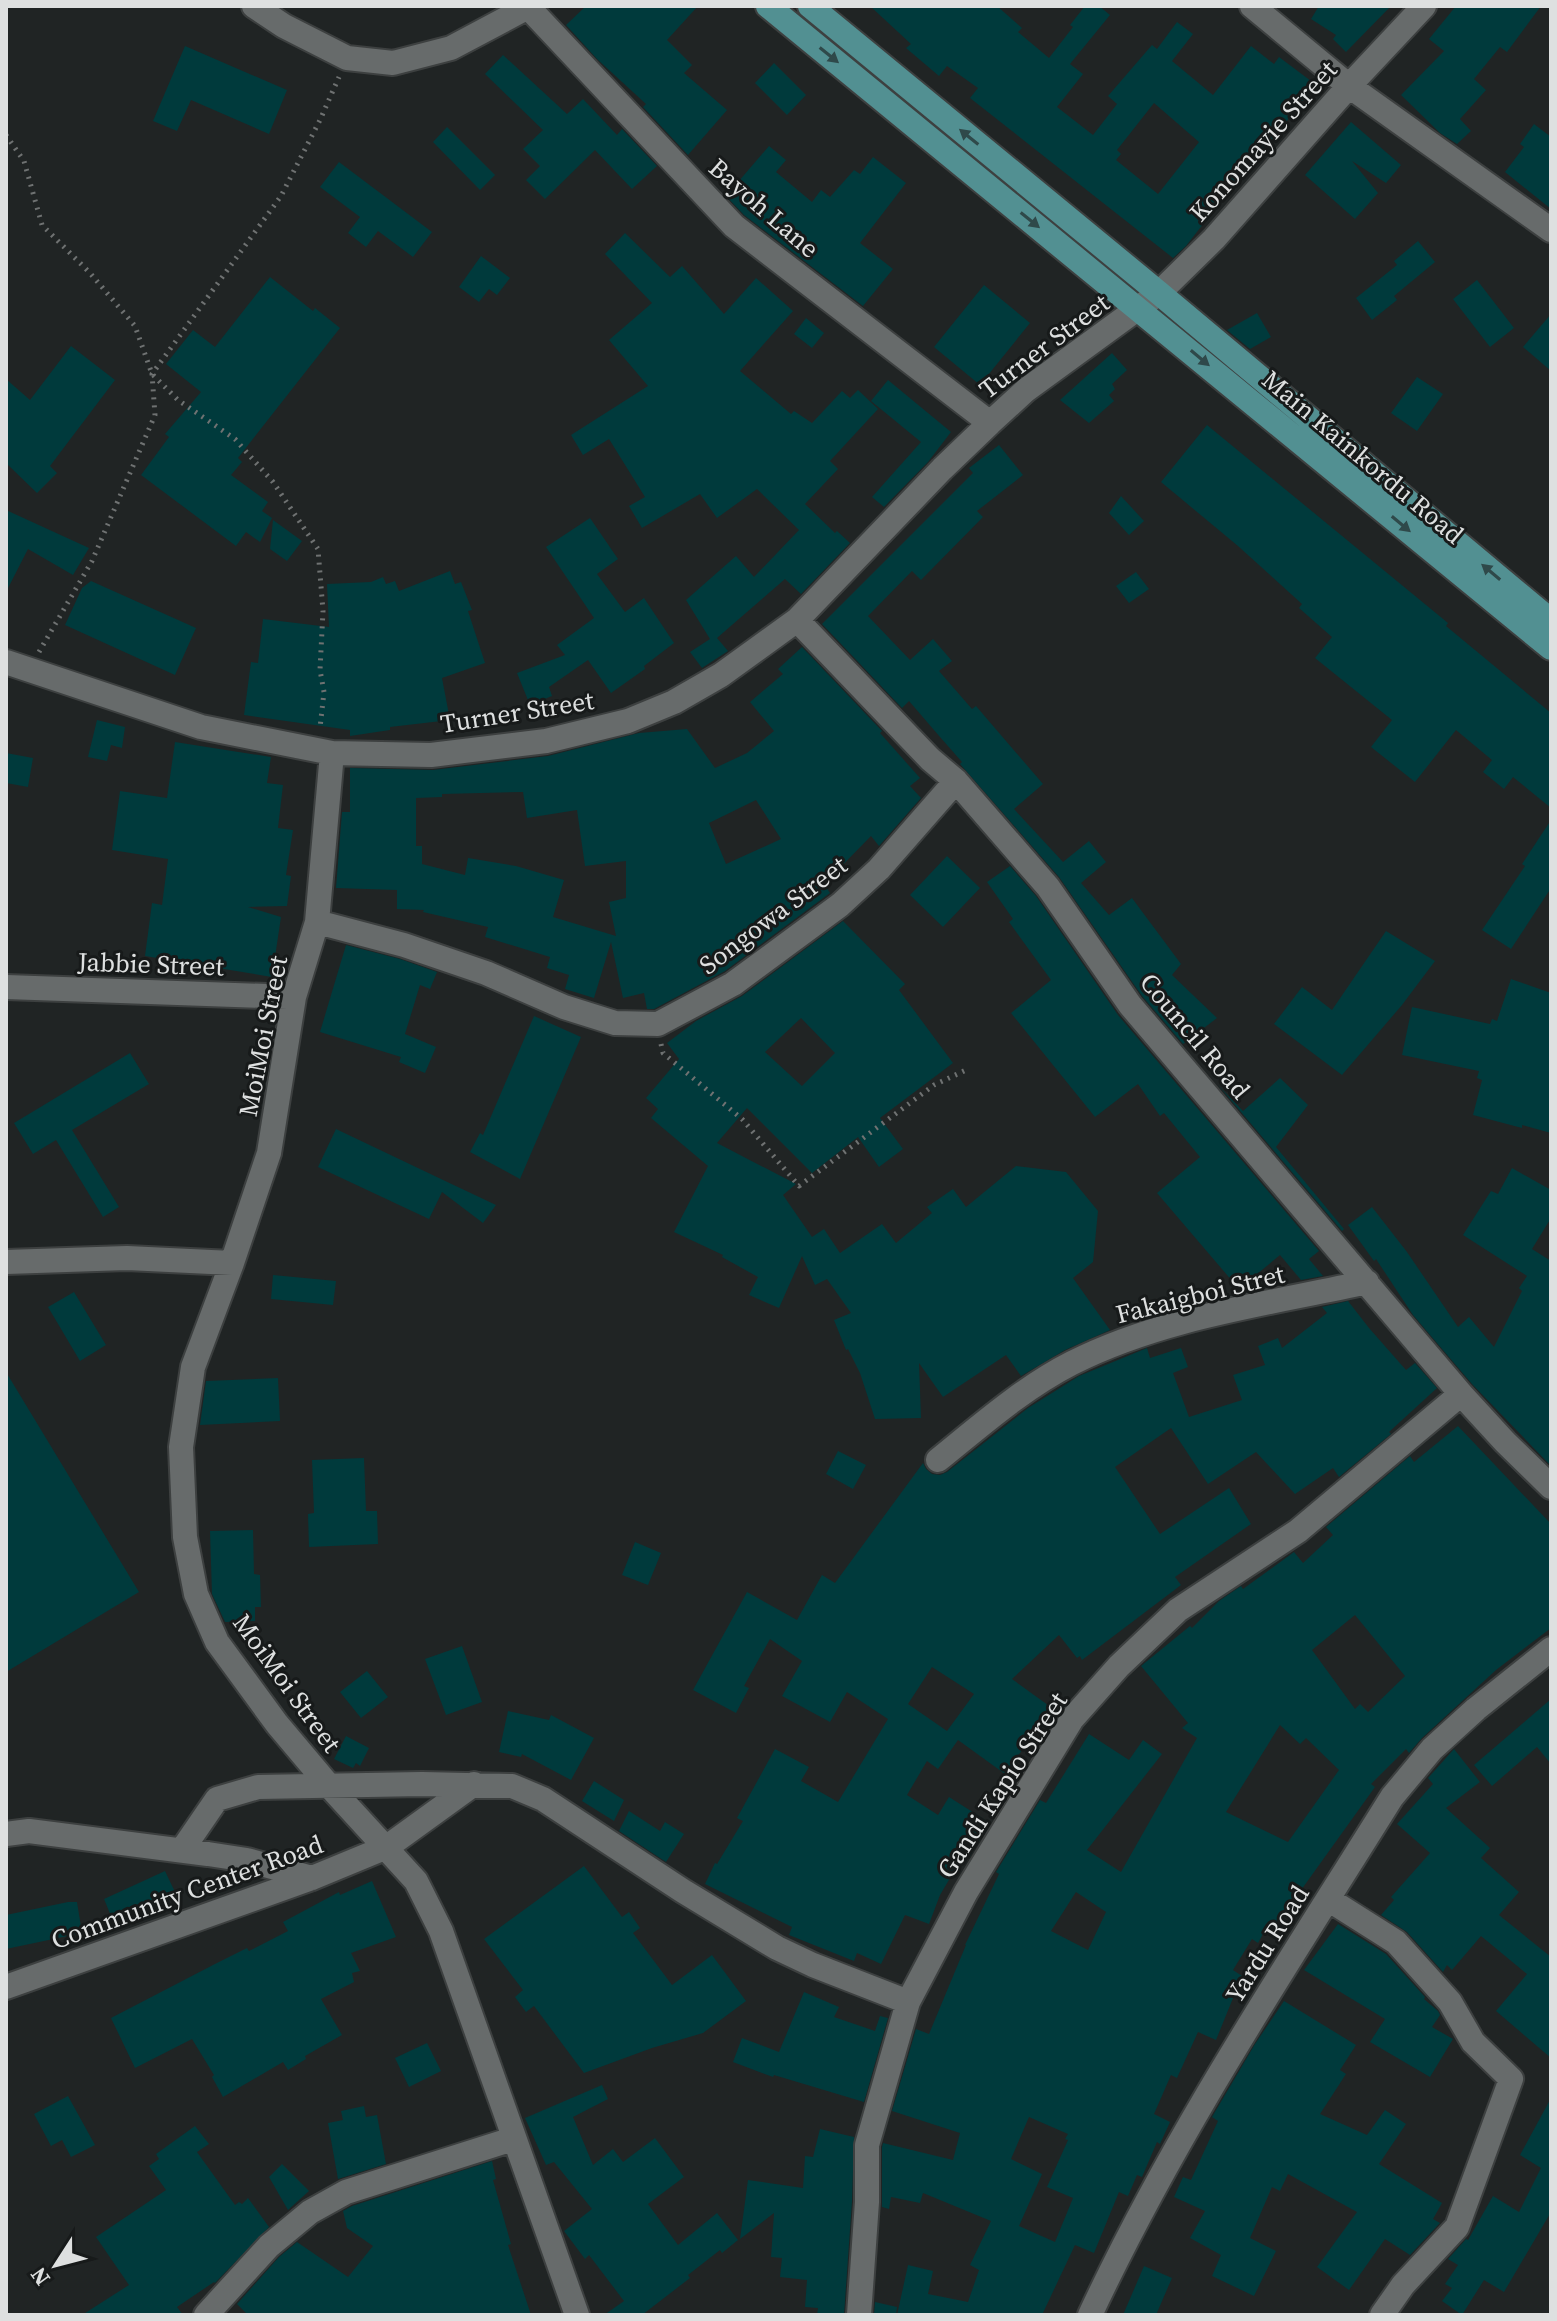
<svg xmlns="http://www.w3.org/2000/svg" width="1557" height="2321" font-family="'Source Serif 4',serif">
  <style>
    .building { fill: #003a3c; fill-rule: evenodd }
    .lines { fill: none; stroke-linecap: round; stroke-linejoin: round }
    .minor-casing { stroke: #3d4040; stroke-width: 28 }
    .major-casing { stroke: #3d4040; stroke-width: 28 }
    .path { stroke: #6f7272; stroke-width: 5; stroke-dasharray: 2 6; stroke-linecap: butt }
    .minor { stroke: #676b6b; stroke-width: 24 }
    .major { stroke: #529092; stroke-width: 24 }
    .oneway { fill: #2f494a }
    .labels { text-anchor: middle; stroke-width: 6; stroke-linejoin: round; paint-order: stroke }
    .street-label { font-size: 26px; fill: #dee0e0; stroke: #171a1a }
  </style>
  <rect width="100%" height="100%" fill="#202424"/>
  <!-- building -->
  <path class="building" d="M586 6H698L667 40 692 65 684 73 727 110 688 155 643 107 646 104 597 59 566 25Z
    M870 6H997L1022 28 1018 32 1049 58 1073 27 1070 25 1085 6H1099L1110 15 1070 64 1083 74 1057 107 1093 135 1117 104 1108 96 1152 45 1157 49 1177 22 1193 34 1172 61 1213 95 1251 46 1274 64 1279 57 1315 84 1248 172 1245 170 1186 246 1173 258 970 98 978 88 947 66 939 76 906 48 911 44ZM1154 103 1199 142 1158 194 1116 160 1121 154 1117 150Z
    M1319 6H1391L1346 52 1333 39 1336 35 1311 19Z
    M1456 6H1541L1507 52 1500 47 1474 79 1486 90 1460 119 1471 131 1457 144 1440 133 1401 95 1444 51 1429 39Z
    M185 46 287 90 269 134 191 100 177 131 153 121Z
    M503 55 567 114 583 99 617 135 622 129 657 166 632 189 595 150 545 199 526 180 540 166 523 149 543 130 485 74Z
    M774 63 806 95 787 115 755 83Z
    M1351 122 1401 165 1386 183 1352 161 1378 193 1355 219 1305 175Z
    M1534 124 1551 137V209L1505 172 1524 147 1520 144Z
    M447 127 495 175 480 190 433 142Z
    M769 146 786 160 776 172 812 202 821 190 830 197 854 170 860 174 873 157 906 183 860 243 893 269 863 306 744 215 726 196Z
    M339 162 432 232 413 257 378 231 366 247 348 233 360 217 320 187Z
    M625 233 670 277 682 266 724 314 756 278 793 311 740 371 791 414 794 411 812 423 842 391 850 398 858 390 878 409 830 461 838 469 805 504 835 533 837 531 850 543 801 594 785 579 717 638 728 651 702 668 690 652 710 639 686 600 736 556 754 577 799 530 757 489 717 518 700 494 642 528 629 506 645 497 609 439 583 455 571 435 648 386 609 340 652 303 605 254Z
    M1418 241 1435 262 1394 296 1397 300 1372 320 1356 298 1397 265 1394 261Z
    M481 256 510 278 497 295 489 289 479 302 459 287Z
    M270 277 313 311 315 308 340 328 238 458 242 462 231 475 268 502 262 511 272 518 260 542 246 532 236 546 141 475 169 437 165 434 201 392 166 364 193 330 215 347Z
    M1477 280 1514 328 1490 347 1453 299Z
    M984 285 1030 323 980 385 934 347Z
    M1257 313 1271 337 1250 349 1227 330Z
    M1551 314V371L1523 347Z
    M806 318 824 333 812 348 794 334Z
    M71 346 115 380 50 466 57 473 37 493 6 463V379L30 400Z
    M1112 353 1127 370 1112 384 1115 389 1109 395 1114 401 1089 423 1060 400Z
    M1417 377 1443 394 1417 431 1391 413Z
    M888 380 951 432 928 462 884 507 872 497 921 442 871 401Z
    M1207 425 1448 623 1446 626 1551 713V808L1513 777 1504 789 1483 772 1492 760 1456 730 1415 782 1371 747 1392 720 1315 658 1332 637 1299 608 1302 604 1238 546 1161 482Z
    M999 445 1023 475 977 511 983 517 921 580 912 571 868 616 910 660 933 639 952 661 939 671 972 709 976 706 1043 784 1014 809 1063 862 1089 841 1106 862 1081 883 1109 915 1132 898 1181 964 1172 975 1217 1018 1183 1044 1142 996 1059 877 960 764 962 762 940 737 909 701 902 708 822 624 973 473 969 468Z
    M1121 496 1144 521 1129 535 1109 513Z
    M6 510 89 548 73 575 28 549 6 592Z
    M590 518 618 559 597 574 625 612 644 598 674 643 644 666 645 669 611 693 588 660 549 687 552 696 530 705 517 673 565 655 557 645 594 618 546 547Z
    M273 520 302 541 287 561 270 549Z
    M450 571 455 584 461 582 472 610 468 611 485 663 442 678 450 720 390 727V730L350 736V730L244 715 251 662 258 663 263 619 329 627 327 584 371 582 383 577 386 584 395 581 399 591Z
    M1136 572 1149 589 1129 603 1116 586Z
    M91 581 196 628 175 675 65 625 82 588Z
    M802 647 882 731 880 733 920 778 910 786 921 798 879 846 871 836 824 884 830 893 725 971 654 1009H647L644 993 623 998 611 942 594 998 565 989 569 975 547 968 550 957 485 937 488 927 423 912 424 910 397 909V890L336 888 342 812H350V768L433 770 548 756 639 733 687 729 715 768 747 753 774 731 750 702 783 674 778 669ZM523 792 527 818 577 810 585 866 626 861V898L609 902 616 936 553 917 564 880 516 866 468 858 465 875 422 864V846H416V798L442 797V794ZM756 800 781 839 726 864 709 823Z
    M97 720 125 727 122 748 111 745 107 761 88 757Z
    M175 742 271 757 267 783 283 785 278 828 293 830 286 875 291 876 287 906 248 907 281 917 272 977 145 956 152 903 162 905 168 859 112 850 120 791 167 798Z
    M6 753 33 758 28 787 6 783Z
    M1551 820V888L1511 949 1482 930 1525 866 1522 864Z
    M947 856 980 888 943 927 910 895Z
    M1010 866 1036 896 1118 1015 1319 1251 1309 1259 1323 1276 1301 1280 1280 1255 1239 1289 1157 1193 1200 1157 1164 1113 1160 1116 1138 1084 1095 1117 1011 1013 1051 980 1009 922 1013 919 987 882Z
    M843 921 905 984 899 990 953 1063 880 1118 903 1149 879 1167 858 1137 812 1173 747 1108 717 1143 796 1184 783 1195 812 1237 824 1229 840 1253 882 1224 896 1243 932 1213 927 1207 953 1189 966 1207 1016 1166 1066 1172 1098 1211 1093 1262 1073 1278 1110 1330 1065 1350 1021 1376 1006 1355 943 1397 919 1363 921 1418 875 1419 860 1373 848 1349 846 1350 834 1320 851 1313 827 1279 815 1285 802 1256 779 1308 749 1295 758 1277 722 1257 723 1255 674 1232 708 1166 651 1118 658 1109 646 1098 679 1059 667 1043 696 1021 742 996ZM801 1018 835 1053 802 1086 765 1052Z
    M1386 931 1435 961 1402 1005 1342 1075 1274 1024 1302 987 1332 1010Z
    M346 945 400 959 437 972 430 989 420 985 405 1034 436 1047 425 1073 399 1062 401 1057 320 1032Z
    M1511 979 1551 993V1133L1522 1125V1128L1473 1115 1482 1080 1477 1078 1479 1071 1402 1055 1412 1007 1490 1024 1492 1019 1497 1021Z
    M534 1016 581 1037 520 1179 470 1152 480 1133 483 1135Z
    M130 1053 149 1084 72 1130 119 1207 103 1217 56 1140 33 1154 14 1123Z
    M1280 1078 1308 1105 1276 1147 1344 1229 1342 1231 1218 1085 1243 1111Z
    M336 1129 441 1179 496 1205 483 1223 442 1192 429 1219 318 1167Z
    M1512 1168 1551 1190V1218L1532 1249 1551 1261V1466L1472 1384 1413 1315 1376 1259 1374 1261 1348 1225 1372 1207 1407 1252 1458 1327 1469 1317 1494 1347 1522 1291 1519 1288 1527 1276 1463 1235 1491 1191 1498 1194Z
    M273 1275 336 1281 333 1305 271 1299Z
    M74 1292 106 1345 80 1361 48 1307Z
    M1348 1301 1369 1328 1406 1370 1415 1363 1437 1388 1389 1432 1391 1434 1339 1477 1333 1468 1295 1494 1256 1452 1208 1484 1171 1428 1115 1467 1160 1534 1229 1488 1251 1524 1175 1577 1181 1585 1082 1660 1080 1656 1077 1658 1059 1635 1012 1679 1052 1708 1005 1774 958 1740 938 1769 927 1761 907 1795 938 1815 949 1797 990 1823 970 1856 965 1853 940 1895 929 1924 905 1915 881 1964 857 1953 854 1961 789 1935 792 1927 705 1884 715 1863 717 1864 743 1821 737 1818 775 1749 809 1767 801 1781 838 1802 888 1719 847 1692 830 1722 782 1696 802 1661 770 1639 744 1686 749 1688 736 1713 693 1690 747 1592 797 1620 822 1575 835 1583 923 1463 926 1469 932 1474 940 1475 947 1472 1028 1408 1079 1376 1147 1348 1150 1358 1181 1348 1188 1367 1173 1373 1189 1417 1242 1400 1233 1375 1265 1365 1258 1346 1278 1338 1282 1348 1327 1313 1322 1307ZM932 1667 974 1694 947 1731 908 1704Z
    M6 1372 139 1592 6 1672Z
    M278 1378 280 1421 200 1425 206 1381Z
    M1458 1426 1551 1524V1628L1496 1670 1422 1738 1409 1753 1406 1749 1371 1784 1375 1787 1299 1893 1283 1919 1286 1921 1276 1939 1264 1932 1258 1943 1252 1939 1233 1970 1242 1976 1216 2040 1198 2032 1177 2078 1171 2075 1154 2114 1170 2122 1160 2144 1157 2142 1142 2177 1137 2175 1128 2196 1119 2192 1094 2253 1075 2245 1042 2315H897L908 2265 933 2271 928 2294 968 2302 979 2270 970 2265 991 2221 923 2193 920 2203 891 2197 889 2209 882 2207V2147L883 2143 953 2160 960 2133 892 2111 916 2029 929 2034 966 1945H965L999 1874 996 1872 1040 1800 1046 1803 1089 1734 1129 1760 1143 1740 1162 1754 1087 1850 1121 1872 1197 1738 1182 1728 1188 1723 1141 1666 1190 1626 1192 1628 1219 1601 1241 1586 1243 1589 1294 1552 1303 1563 1333 1535 1326 1527 1410 1456 1414 1462ZM1355 1615 1405 1676 1368 1712 1360 1704 1355 1709 1312 1650ZM1280 1725 1300 1744 1306 1738 1339 1770 1288 1842 1226 1812ZM1076 1892 1106 1912 1088 1950 1051 1931ZM1029 2117 1068 2134 1065 2139 1068 2140 1047 2187 1073 2198 1055 2242 1019 2226 1042 2174 1011 2159Z
    M838 1451 866 1465 853 1489 826 1474Z
    M364 1458 366 1511H377L378 1544 309 1547 308 1514 314 1513 312 1460Z
    M253 1530 254 1574 260 1575 261 1607H255V1621L225 1622 212 1594 210 1531Z
    M635 1542 661 1553 648 1585 622 1575Z
    M462 1646 482 1702 446 1715 425 1659Z
    M367 1671 388 1697 361 1718 340 1692Z
    M1551 1699V1764L1537 1747 1492 1786 1474 1765Z
    M508 1711 549 1720 551 1715 594 1738 571 1780 522 1754 521 1757 499 1752Z
    M346 1736 369 1748 360 1766 356 1763 353 1768 334 1759Z
    M1454 1749 1480 1782 1446 1808 1490 1848 1481 1858 1519 1892 1499 1915 1551 1957V2058L1496 2011 1527 1974 1481 1936 1452 1970 1447 1965 1443 1972 1407 1932 1381 1915 1394 1900 1391 1897 1430 1853 1397 1824 1433 1784 1428 1778Z
    M594 1781 624 1800 614 1821 582 1801Z
    M629 1811 660 1831 665 1822 684 1834 666 1862 619 1831Z
    M584 1866 622 1917 629 1912 640 1928 633 1933 672 1985 712 1955 746 2001 703 2033 652 2048 584 2073 534 2006 526 2012 515 1997 523 1990 484 1939Z
    M165 1871 175 1892 138 1910 141 1917 116 1928 104 1899Z
    M372 1881 396 1937 351 1953 360 1971 352 1973 354 1982 321 1999 342 2035 305 2056 306 2059 288 2070 283 2062 223 2097 212 2077 214 2075 192 2039 135 2068 111 2018 213 1965 247 1948 249 1951 288 1931 283 1922 339 1892 340 1895Z
    M68 1902H77L82 1933 6 1949V1915Z
    M1338 1924 1386 1954 1425 1997 1424 1999 1438 2011 1440 2015 1432 2027 1453 2039 1430 2077 1370 2042 1385 2019 1304 1970Z
    M804 1992 839 2007 834 2017 875 2031 880 2016 888 2018 864 2102 774 2075 773 2077 733 2062 742 2038 779 2052Z
    M1284 2001 1356 2045 1340 2070 1346 2074 1320 2114 1367 2135 1385 2110 1406 2124 1379 2164 1442 2203 1433 2219 1440 2223 1410 2255 1385 2239 1349 2290 1317 2267 1357 2212 1288 2174 1280 2191 1272 2187 1250 2238 1276 2251 1254 2296 1212 2276 1221 2255 1190 2238 1205 2211 1174 2197 1183 2177 1191 2180 1218 2121 1212 2117 1255 2044Z
    M427 2043 441 2071 409 2087 395 2058Z
    M602 2085 608 2099 573 2117 593 2165 613 2149 623 2162 655 2138 684 2177 648 2204 678 2245 717 2213 738 2240 722 2253 720 2250 688 2275 690 2278 642 2315H604L624 2301 589 2255 585 2259 564 2231 592 2209 554 2162 546 2165 525 2118Z
    M68 2096 95 2145 71 2157 62 2140 51 2146 34 2114Z
    M1551 2098V2212L1504 2292 1484 2280 1462 2315 1442 2301 1452 2288 1445 2284 1458 2265 1448 2259 1466 2239 1468 2240 1493 2196 1519 2212 1541 2168 1520 2155Z
    M364 2106 366 2117 377 2115 386 2164 338 2179 328 2123 343 2120 341 2111Z
    M195 2126 209 2144 197 2152 235 2205 239 2202 242 2204 248 2198 269 2227 215 2283 214 2282 177 2307 183 2315H82L129 2285 96 2237 166 2190 149 2166 159 2159 156 2154Z
    M820 2129 854 2137 852 2201 844 2315H817L818 2308 805 2307 807 2280 780 2277 782 2258 771 2257 774 2213 740 2239 748 2180 803 2188 805 2156 813 2157Z
    M492 2161 496 2179 493 2180 511 2244 508 2245 531 2315H248L237 2304 279 2257 297 2242 348 2277 373 2246 347 2228 343 2211 352 2206Z
    M282 2164 309 2191 288 2210 269 2177Z
    M1144 2266 1172 2278 1156 2315H1123Z
    M875 2302 897 2307 896 2315H874Z"/>
  <g class="lines">
    <defs>
      <path id="minor" d="M254 6 284 26 347 58 393 63 451 48 530 6
        M1252 6 1349 86 1551 230
        M528 7 734 226 990 423
        M797 620 930 759 956 781 1048 887 1130 1005 1461 1394 1505 1442 1551 1487
        M6 662 201 727 332 753 431 755 546 741 628 721 674 702 721 675 797 620 942 469 990 423 1026 390 1159 293 1214 239 1349 86 1424 6
        M332 753 317 922 294 997 269 1153 232 1263 193 1367 181 1447 185 1537 196 1594 217 1642 277 1724 330 1787 416 1881 441 1931 577 2315
        M317 922 404 945 486 973 564 1007 615 1023 658 1024 733 984 840 905 879 869 956 781
        M6 987 294 997
        M6 1262 127 1258 232 1263
        M938 1460C980 1426 1023 1388 1072 1363 1163 1317 1268 1304 1367 1282
        M6 1834 29 1831 208 1854 247 1860 312 1878
        M182 1850 217 1799 258 1787 422 1784 512 1786 543 1799 683 1891 777 1948 813 1965 908 2002
        M1328 1899 1396 1942 1450 2002 1473 2042 1511 2079 1457 2227 1403 2285 1382 2315
        M6 1987 312 1878 387 1847 474 1784
        M206 2315 269 2246 310 2212 346 2192 513 2139
        M859 2315 867 2202V2145L908 2002 966 1892 1072 1719 1119 1666 1178 1610 1298 1531 1461 1394
        M1090 2315C1175 2133 1286 1967 1392 1797L1432 1749 1476 1709 1551 1649"/>
      <path id="major" d="M768 6 1551 648
        M810 6 1159 293 1551 621"/>
    </defs>
    <!-- minor casing -->
    <use href="#minor" class="minor-casing"/>
    <!-- major casing -->
    <use href="#major" class="major-casing"/>
    <!-- path -->
    <path class="path" d="M6 135 24 161 42 225 90 273 135 326 152 374 178 400 235 439 273 482 318 549 323 611 320 670 324 692 320 728
      M39 652 92 561 155 415 152 374 281 196 320 120 339 77
      M661 1044 663 1053 742 1119 799 1186 934 1085 966 1070"/>
    <!-- minor -->
    <use href="#minor" class="minor"/>
    <!-- major -->
    <use href="#major" class="major"/>
  </g>
  <!-- one-way arrows -->
  <defs><path id="oneway-solid" d="M-6-.8H1V-3.2L6.5 0L1 3.2V.8H-6Z" transform="scale(2)"/></defs>
  <g class="oneway">
    <use href="#oneway-solid" transform="translate(829 55) rotate(39)"/>
    <use href="#oneway-solid" transform="translate(969 137) rotate(-141)"/>
    <use href="#oneway-solid" transform="translate(1030 220) rotate(39)"/>
    <use href="#oneway-solid" transform="translate(1200 358) rotate(40)"/>
    <use href="#oneway-solid" transform="translate(1401 524) rotate(40)"/>
    <use href="#oneway-solid" transform="translate(1491 572) rotate(-140)"/>
  </g>
  <g class="labels">
    <!-- street labels -->
    <g class="street-label">
      <text transform="translate(1263 141) rotate(-48)" y="9">Konomayie Street</text>
      <text transform="translate(764 208) rotate(41)" y="9">Bayoh Lane</text>
      <text transform="translate(1044 346) rotate(-37)" y="9">Turner Street</text>
      <text transform="translate(1363 457) rotate(40)" y="9">Main Kainkordu Road</text>
      <text transform="translate(517 712) rotate(-9)" y="9">Turner Street</text>
      <text transform="translate(773 915) rotate(-37)" y="9">Songowa Street</text>
      <text transform="translate(151 964) rotate(2)" y="9">Jabbie Street</text>
      <text transform="translate(263 1036) rotate(-79)" y="9">MoiMoi Street</text>
      <text transform="translate(1195 1036) rotate(50)" y="9">Council Road</text>
      <text transform="translate(1200 1294) rotate(-14)" y="9">Fakaigboi Stret</text>
      <text transform="translate(287 1683) rotate(54)" y="9">MoiMoi Street</text>
      <text transform="translate(1002 1785) rotate(-57)" y="9">Gandi Kapio Street</text>
      <text transform="translate(187 1892) rotate(-20)" y="9">Community Center Road</text>
      <text transform="translate(1267 1944) rotate(-58)" y="9">Yardu Road</text>
    </g>
  </g>
  <!-- border -->
  <rect width="1557" height="2321" fill="none" stroke="#dee0e0" stroke-width="16"/>
  <!-- north arrow -->
  <g transform="translate(56 2265) rotate(234)" stroke="#171a1a" stroke-width="6" paint-order="stroke">
  <path d="M0-6L14 30L0 20L-14 30Z" fill="#dee0e0"/>
  <text y="-12" font-size="22" font-weight="bold" text-anchor="middle" fill="#dee0e0">N</text>
  </g>
</svg>
